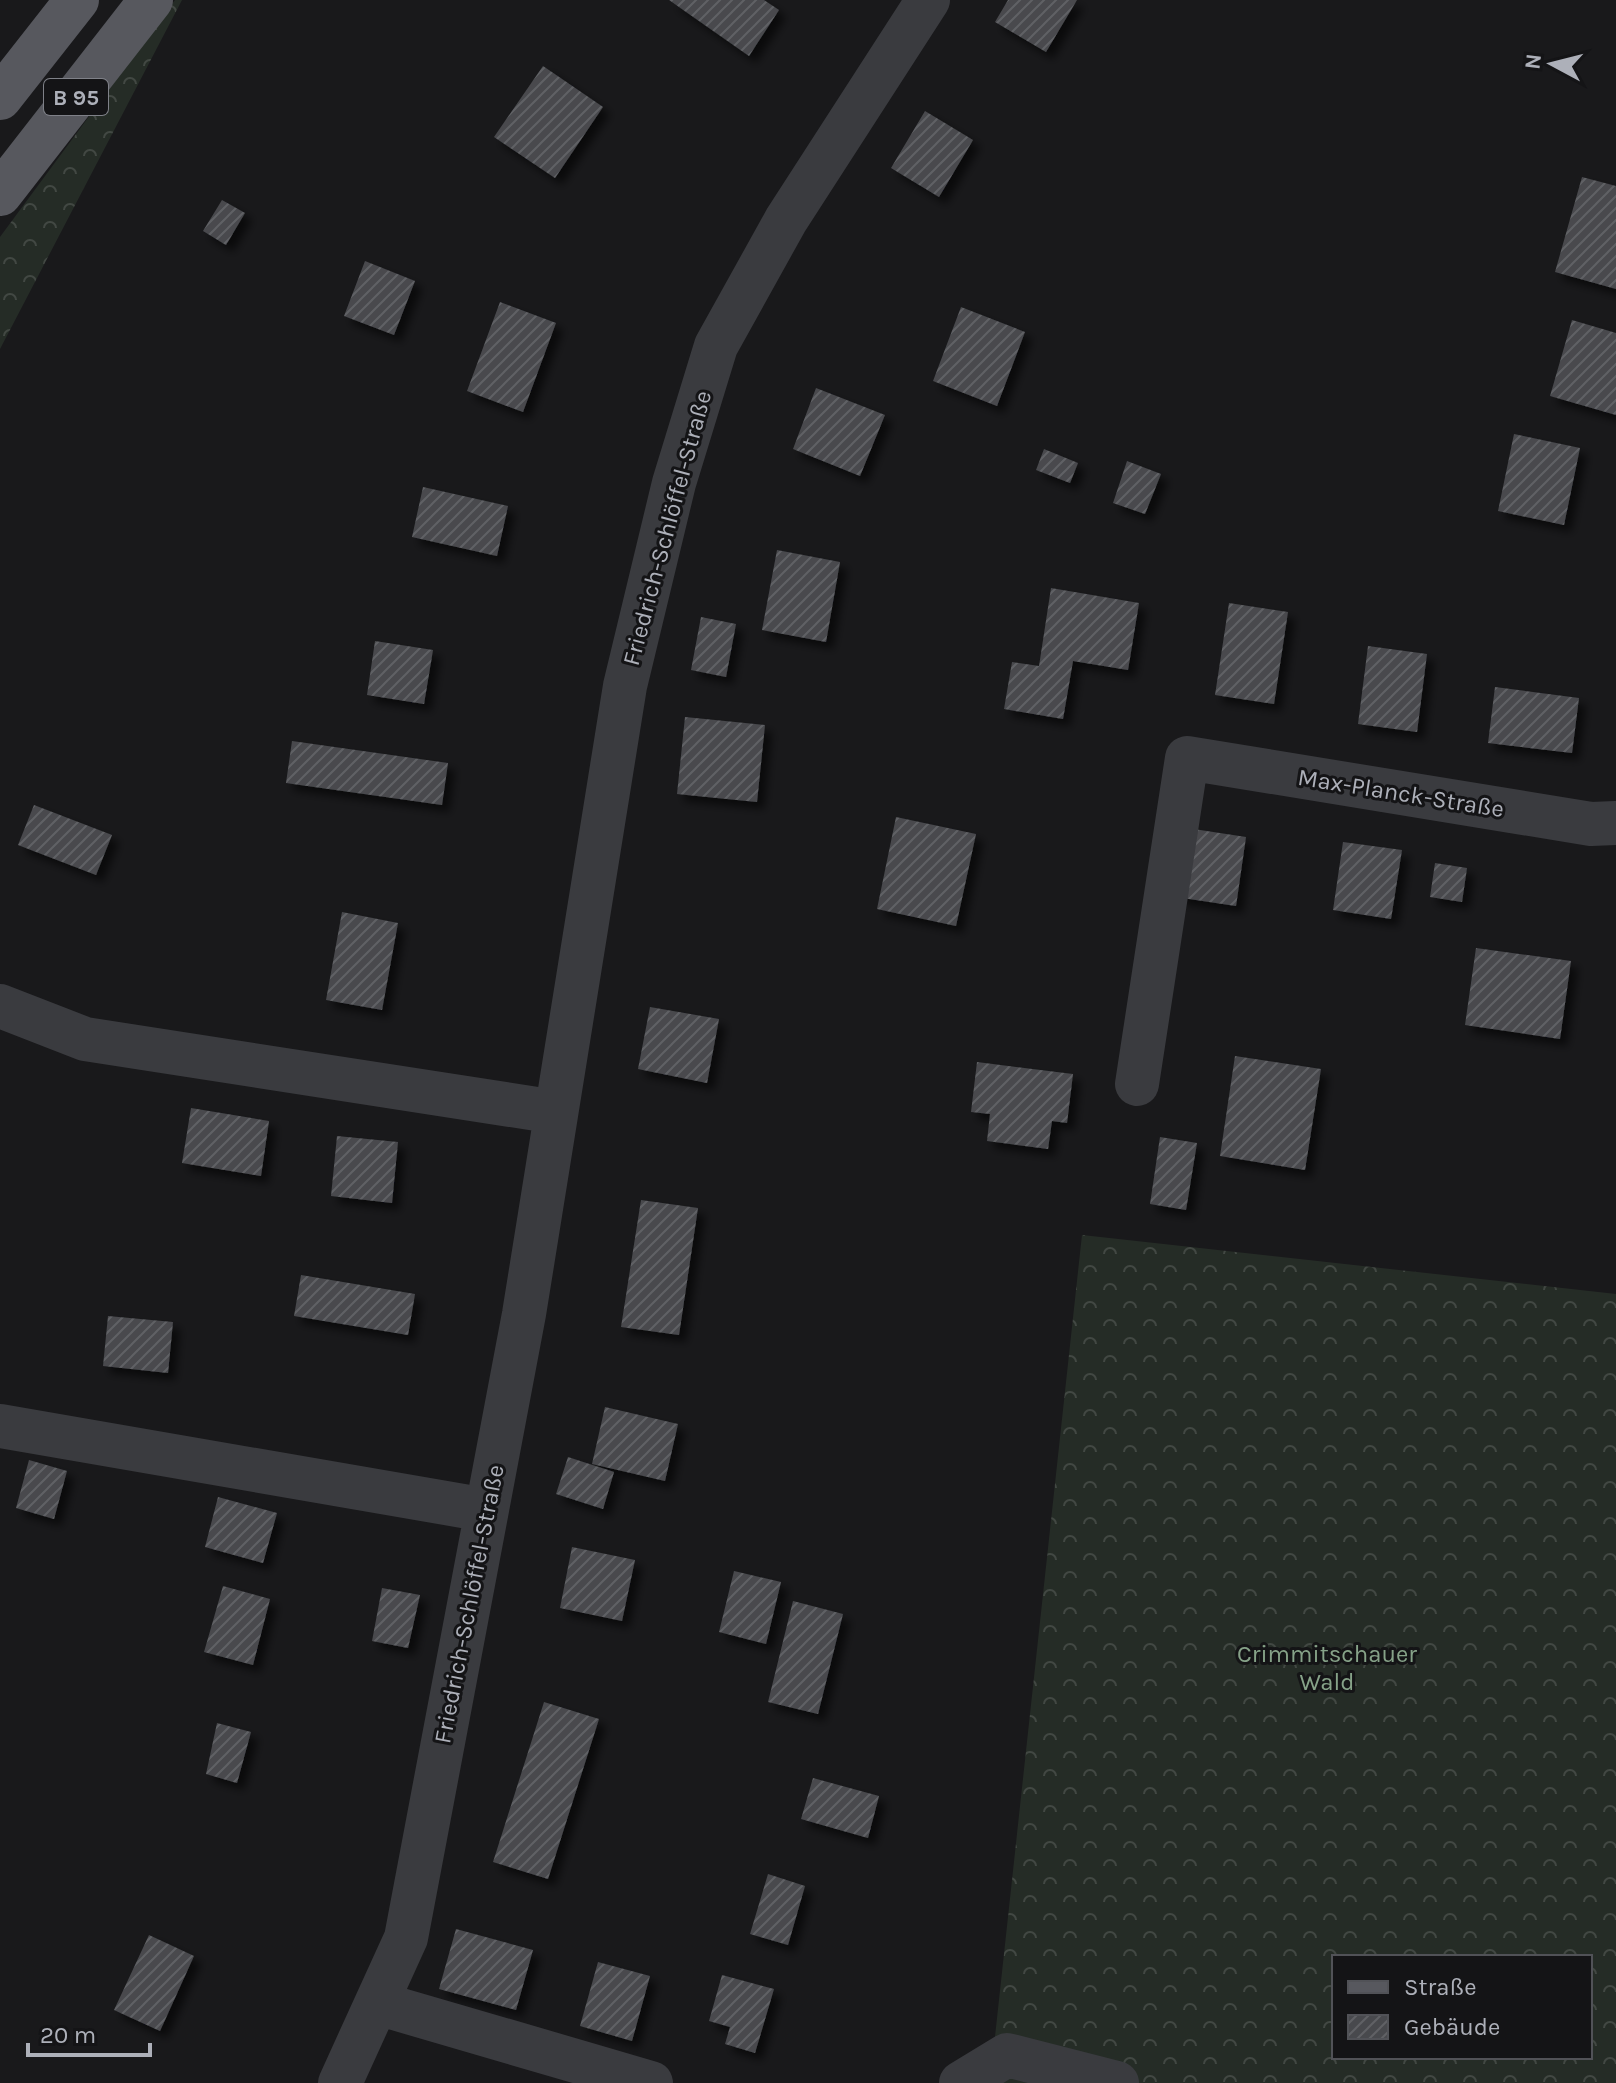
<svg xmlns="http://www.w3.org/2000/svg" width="1616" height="2083" font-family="Karla,sans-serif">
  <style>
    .forest { fill: url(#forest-crowns); fill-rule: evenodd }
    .building { fill: url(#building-hatch); filter: url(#shadow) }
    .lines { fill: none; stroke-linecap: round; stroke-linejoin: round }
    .minor { stroke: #3a3b3f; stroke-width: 44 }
    .major { stroke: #57585e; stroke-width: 44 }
    .labels { text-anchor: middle; stroke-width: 6; stroke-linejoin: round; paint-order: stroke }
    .shield { fill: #141416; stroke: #7f8188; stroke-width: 2 }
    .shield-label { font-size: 22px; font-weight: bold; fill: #adb0b9 }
    .street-label { font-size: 24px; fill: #adb0b9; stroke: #141416 }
    .park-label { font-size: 24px; fill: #86a288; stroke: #141416 }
  </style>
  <defs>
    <pattern id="forest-crowns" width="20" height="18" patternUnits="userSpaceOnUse" patternTransform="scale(2)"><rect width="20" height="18" fill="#252c26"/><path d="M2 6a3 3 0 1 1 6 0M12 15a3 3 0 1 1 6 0" fill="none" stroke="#424843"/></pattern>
    <pattern id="building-hatch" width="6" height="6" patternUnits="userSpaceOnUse" patternTransform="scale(2)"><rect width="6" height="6" fill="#48494d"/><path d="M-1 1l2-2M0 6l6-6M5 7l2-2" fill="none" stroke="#606165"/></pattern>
    <filter id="shadow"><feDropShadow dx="7" dy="7" stdDeviation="4" flood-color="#0009"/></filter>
  </defs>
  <rect width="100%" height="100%" fill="#19191b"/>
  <!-- forest -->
  <path class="forest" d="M175 0H182L0 349V237Z
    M1082 1235 1616 1294V2083H990ZM1334 1957H1590V2057H1334Z"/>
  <!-- building -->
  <path class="building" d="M669 0H764L779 10 749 56Z
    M1008 0H1077L1046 52 995 22Z
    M543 66 603 107 555 178 494 137Z
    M925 111 973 140 939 197 891 168Z
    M1582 177 1616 186V289L1555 272Z
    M222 200 245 213 226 245 203 231Z
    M365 261 415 281 394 335 344 316Z
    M500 302 556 323 523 412 467 391Z
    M961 307 1025 332 997 406 933 381Z
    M1572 320 1616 333V415L1550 396Z
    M816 388 885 415 860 476 793 449Z
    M1514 434 1580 448 1564 525 1498 511Z
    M1044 449 1078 463 1070 483 1036 470Z
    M1127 461 1161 474 1145 514 1113 503Z
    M423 487 508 506 497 556 412 537Z
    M777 550 840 562 826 642 762 630Z
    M1051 588 1139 603 1128 670 1073 661 1063 719 1004 709 1012 662 1039 666Z
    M1229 603 1288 612 1274 704 1215 695Z
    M701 617 736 624 726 677 691 670Z
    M375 641 433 650 424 704 367 695Z
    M1368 646 1427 654 1417 732 1358 724Z
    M1495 687 1579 698 1572 753 1488 743Z
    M685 717 765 725 757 802 677 794Z
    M292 741 448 763 442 805 286 783Z
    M34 805 112 835 96 875 18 845Z
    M896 817 976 834 956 926 877 909Z
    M1187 828 1246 837 1236 906 1176 897Z
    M1343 842 1402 850 1391 919 1333 910Z
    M1435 863 1467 868 1462 902 1430 897Z
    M342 912 398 923 382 1010 326 1000Z
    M1476 948 1571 961 1560 1039 1465 1025Z
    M650 1007 719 1019 707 1083 638 1069Z
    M1235 1056 1321 1069 1305 1170 1220 1156Z
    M977 1062 1073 1074 1067 1123 1052 1121 1048 1149 987 1141 990 1114 971 1112Z
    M191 1108 269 1121 261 1176 182 1163Z
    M337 1136 398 1142 392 1203 331 1196Z
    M1160 1137 1197 1143 1186 1210 1150 1204Z
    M641 1200 698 1208 679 1335 621 1327Z
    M301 1275 415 1294 408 1335 294 1316Z
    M108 1316 173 1322 168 1373 103 1366Z
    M605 1407 678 1424 665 1481 592 1464Z
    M568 1457 614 1472 603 1509 556 1494Z
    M29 1460 67 1471 54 1519 16 1508Z
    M218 1497 277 1513 263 1563 205 1547Z
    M572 1547 635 1560 622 1621 560 1608Z
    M734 1571 781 1582 766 1644 719 1632Z
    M223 1586 270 1599 253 1665 204 1652Z
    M382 1588 420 1595 408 1648 372 1641Z
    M793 1601 843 1614 818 1714 768 1702Z
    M544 1702 599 1719 548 1879 493 1862Z
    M217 1723 251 1732 237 1783 206 1774Z
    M813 1778 879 1796 868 1838 801 1819Z
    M768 1874 805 1886 788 1945 750 1934Z
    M456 1929 533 1950 516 2010 439 1989Z
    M149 1935 194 1956 160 2031 114 2010Z
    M598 1962 650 1976 632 2041 580 2026Z
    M722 1975 774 1989 755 2053 725 2044 730 2027 709 2021Z"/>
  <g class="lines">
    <!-- minor -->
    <path class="minor" d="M0 1006 85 1039 556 1112
      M1137 1084 1187 758 1591 824 1616 823
      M0 1426 486 1510
      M377 2003 651 2083
      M340 2083 406 1938 524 1314 625 686 674 483 716 346 786 220 928 0
      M961 2083 1007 2055 1117 2083"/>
    <!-- major -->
    <path class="major" d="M0 98 77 0
      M0 194 151 0"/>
  </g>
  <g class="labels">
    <!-- shield labels -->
    <rect class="shield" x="44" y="79" width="64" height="36" rx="6"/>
    <g class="shield-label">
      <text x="76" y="105">B 95</text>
    </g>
    <!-- street labels -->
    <g class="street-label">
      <text transform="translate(667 528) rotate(-75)" y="8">Friedrich-Schlöffel-Straße</text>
      <text transform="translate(1401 793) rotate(9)" y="8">Max-Planck-Straße</text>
      <text transform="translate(469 1604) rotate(-79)" y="8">Friedrich-Schlöffel-Straße</text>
    </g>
    <!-- park labels -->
    <g class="park-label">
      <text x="1327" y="1662">Crimmitschauer<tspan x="1327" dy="28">Wald</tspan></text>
    </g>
  </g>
  <!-- legend -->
  <rect x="1332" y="1955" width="260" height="104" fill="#141416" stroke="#515257" stroke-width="2"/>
  <rect x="1348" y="1981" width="40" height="12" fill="#57585e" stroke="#515257" stroke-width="2"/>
  <text x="1404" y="1995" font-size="24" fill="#adb0b9">Straße</text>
  <rect x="1348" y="2015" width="40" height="24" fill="url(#building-hatch)" stroke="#515257" stroke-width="2"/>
  <text x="1404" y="2035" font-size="24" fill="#adb0b9">Gebäude</text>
  <!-- north arrow -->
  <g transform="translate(1552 64) rotate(277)" stroke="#141416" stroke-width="6" paint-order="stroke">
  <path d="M0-6L14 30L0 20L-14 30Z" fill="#adb0b9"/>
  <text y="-12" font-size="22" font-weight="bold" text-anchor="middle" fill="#adb0b9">N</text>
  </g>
  <!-- scale -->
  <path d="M28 2043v12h122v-12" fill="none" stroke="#adb0b9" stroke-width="4"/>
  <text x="40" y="2043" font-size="24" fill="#adb0b9" stroke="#141416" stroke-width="6" paint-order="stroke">20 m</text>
</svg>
